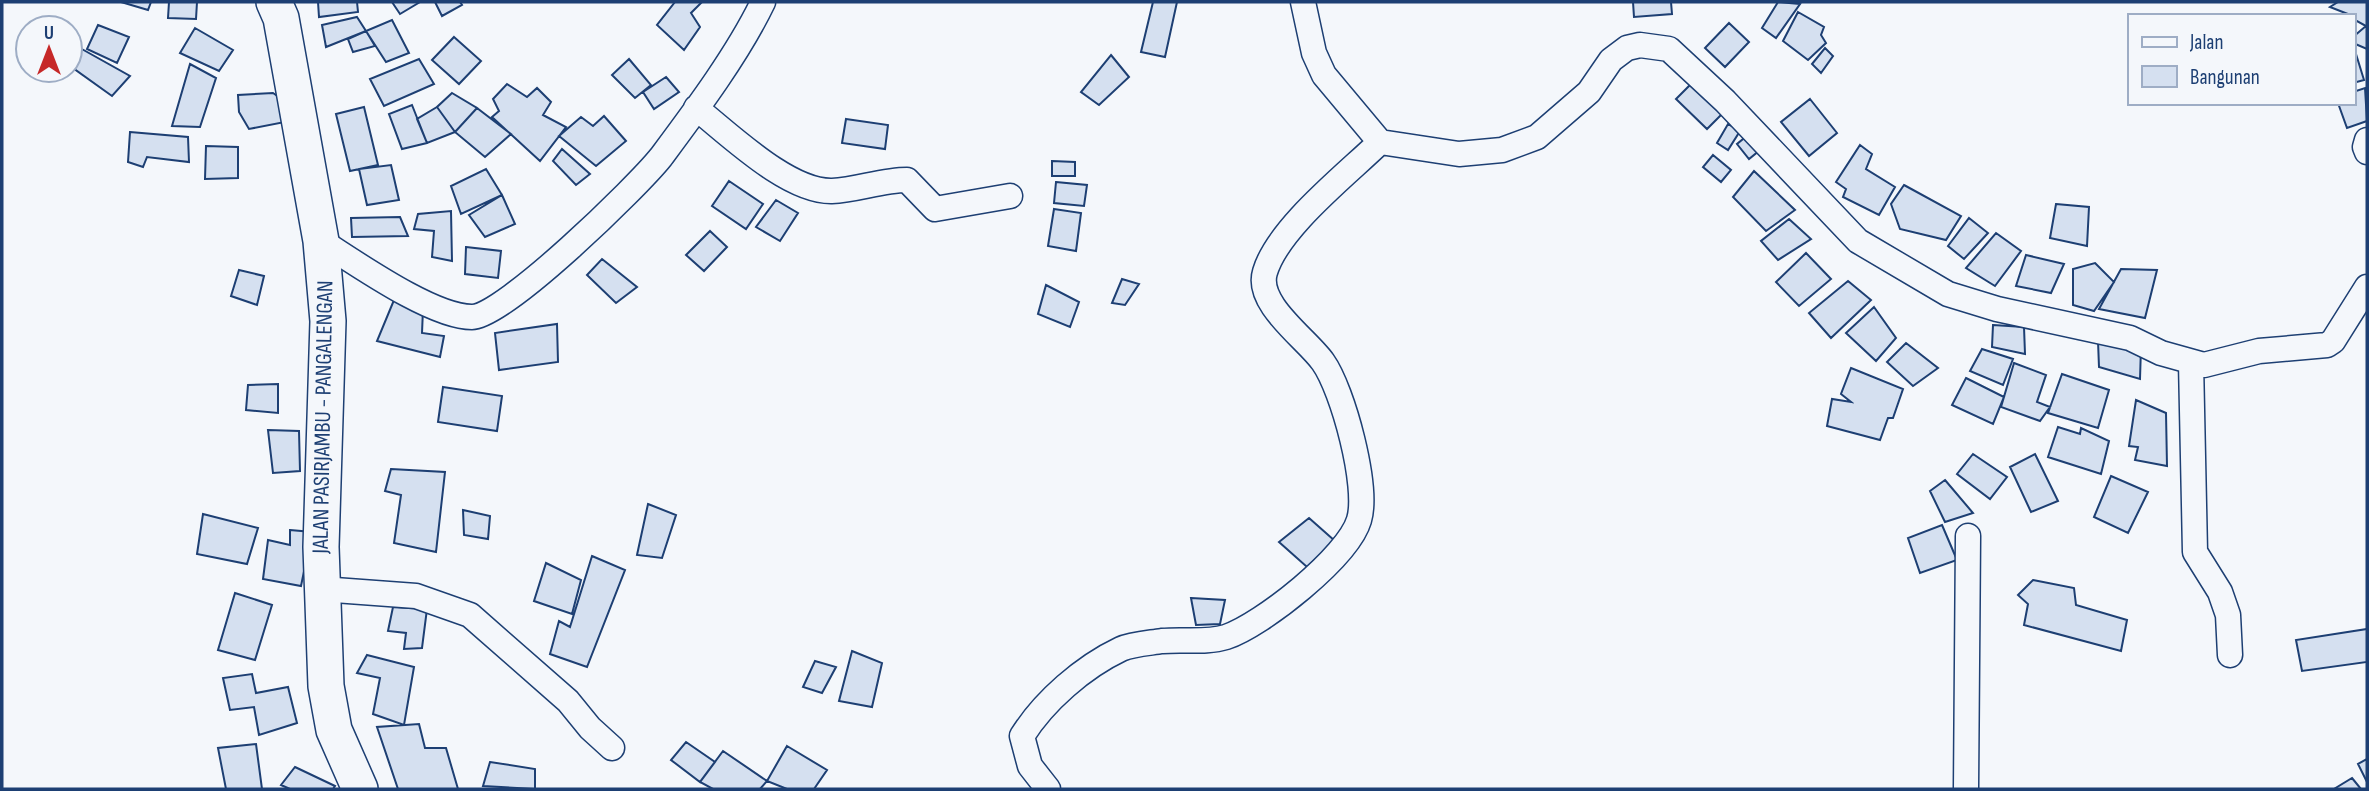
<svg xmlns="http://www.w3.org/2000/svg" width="2369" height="791" font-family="'Sofia Sans Condensed',sans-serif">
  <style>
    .building { fill: #d5e0f0; stroke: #1d3f73; stroke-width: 2 }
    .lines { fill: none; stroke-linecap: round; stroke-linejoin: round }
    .street-casing { stroke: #1d3f73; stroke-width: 27 }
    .secondary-casing { stroke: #1d3f73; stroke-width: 38 }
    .street { stroke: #f4f7fb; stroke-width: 24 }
    .secondary { stroke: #f4f7fb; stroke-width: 35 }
    .labels { text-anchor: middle; stroke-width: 5; stroke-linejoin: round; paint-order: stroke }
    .street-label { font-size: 23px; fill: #1d3f73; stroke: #f4f7fb }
  </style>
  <rect width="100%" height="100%" fill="#f4f7fb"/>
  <!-- building -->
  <path class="building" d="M121 2H151L148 10Z
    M169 2H197L196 19 168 18Z
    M318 2H357L358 12 319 17Z
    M392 2H420L400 14Z
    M435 2H460L462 5 442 16Z
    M675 2H702L691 13 700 27 684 50 657 25Z
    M1153 2H1177L1165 57 1141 52Z
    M1633 2H1671L1672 14 1634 17Z
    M1778 2 1800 4 1776 38 1762 28Z
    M2338 2H2367V49L2353 43V37L2366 26 2353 19V16L2330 7Z
    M1798 12 1824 27 1821 35 1826 43 1808 60 1783 41Z
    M357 17 366 31 326 47 322 25Z
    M392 20 409 53 386 62 366 31Z
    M1729 23 1749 42 1725 67 1705 48Z
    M98 25 129 37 117 63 87 49Z
    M195 28 233 50 219 71 180 53Z
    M366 31 375 46 353 52 348 39Z
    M454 37 481 61 459 84 432 60Z
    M80 48 130 76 112 96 73 68Z
    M1825 48 1833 56 1821 73 1812 64Z
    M2356 54 2364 80 2353 83V55Z
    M1111 55 1129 77 1099 105 1081 92Z
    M419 59 434 84 384 106 370 79Z
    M629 59 651 85 635 98 612 75Z
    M190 64 216 78 200 127 172 126Z
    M666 77 679 92 654 109 643 92Z
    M1693 82 1725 111 1707 129 1676 99Z
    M507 84 527 97 537 88 551 102 543 115 566 127 540 161 492 117 499 111 493 99Z
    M2365 88 2367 121 2347 128 2338 103H2353V92Z
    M273 93 286 102 285 122 249 129 239 112 238 95Z
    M452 93 477 108 455 132 437 107Z
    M1810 99 1837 133 1809 156 1781 122Z
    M412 105 427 143 402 149 389 114Z
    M364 107 378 165 350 171 336 114Z
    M437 107 455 132 427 143 417 119Z
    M477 108 511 134 485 157 455 132Z
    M604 116 626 141 596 166 559 136 581 117 593 126Z
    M846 119 888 125 885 149 842 143Z
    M1728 124 1740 131 1728 150 1717 143Z
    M130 132 188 137 189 162 147 157 143 167 128 162Z
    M1748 135 1760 150 1749 159 1737 144Z
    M1860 145 1872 154 1866 169 1895 187 1879 215 1843 197 1846 189 1836 182Z
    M206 146 238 147V178L205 179Z
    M562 149 590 174 576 185 553 161Z
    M1713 155 1731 170 1721 182 1703 167Z
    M1052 161 1075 162V176H1052Z
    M391 165 399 200 367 205 359 169Z
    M486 169 502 195 461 214 451 186Z
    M1754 171 1795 210 1766 231 1733 197Z
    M729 181 763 204 746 229 712 206Z
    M1056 182 1087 185 1084 206 1054 203Z
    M1904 185 1961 216 1946 240 1900 229 1891 204Z
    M502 195 515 224 485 237 469 215Z
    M776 200 798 213 780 241 756 227Z
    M2056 204 2089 207 2087 246 2050 238Z
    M1054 209 1081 213 1076 251 1048 246Z
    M451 211 452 261 432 257 434 231 414 229 418 214Z
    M400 217 408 236 352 237 351 218Z
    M1969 218 1988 233 1964 259 1948 246Z
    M1789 219 1811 239 1778 260 1761 241Z
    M710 231 727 247 704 271 686 255Z
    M1996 233 2021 251 1995 286 1966 268Z
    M466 247 501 251 498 278 465 274Z
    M1806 253 1831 279 1799 306 1776 282Z
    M2026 255 2064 264 2051 293 2016 286Z
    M602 259 637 287 616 303 587 275Z
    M2095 263 2114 282 2094 311 2073 305V269Z
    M2121 269 2157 270 2145 318 2099 309Z
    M239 270 264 276 257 305 231 296Z
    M1122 279 1139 284 1125 305 1112 303Z
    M1848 281 1871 300 1831 338 1809 313Z
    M1046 285 1079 302 1070 327 1038 314Z
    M394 300 423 309 422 333 444 336 440 357 377 341Z
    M1874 307 1896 338 1876 361 1846 333Z
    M557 324 558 362 499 370 495 333Z
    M1993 325 2024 327 2025 354 1992 347Z
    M2098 341 2141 347 2140 379 2099 367Z
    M1906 343 1938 368 1913 386 1887 362Z
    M1982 349 2013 359 2003 385 1970 371Z
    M2014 363 2046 375 2037 402 2050 407 2040 421 2001 407Z
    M1851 368 1903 389 1893 418H1888L1880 440 1827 426 1832 399 1851 402 1841 394Z
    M2062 374 2109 390 2098 428 2048 413Z
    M1966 378 2004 397 1993 424 1952 405Z
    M278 384V413L246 410 248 385Z
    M443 387 502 396 497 431 438 422Z
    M2136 400 2166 413 2167 466 2135 460 2138 447 2129 446Z
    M2058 427 2080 434 2081 428 2109 441 2101 474 2048 457Z
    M268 430 299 431 300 471 273 473Z
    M1973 454 2007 477 1990 499 1957 474Z
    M2035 454 2058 501 2031 512 2010 467Z
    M391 469 445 472 436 552 394 543 401 495 385 491Z
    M2111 476 2148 492 2128 533 2094 517Z
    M1945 480 1973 513 1945 522 1930 491Z
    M648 504 676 515 662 558 637 555Z
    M463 510 490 516 488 539 464 535Z
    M203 514 258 528 247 564 197 554Z
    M1309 518 1335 541 1307 567 1279 542Z
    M1942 525 1957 560 1920 573 1908 538Z
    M290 530 312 532 301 586 263 579 268 540 290 545Z
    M592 556 625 570 587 667 550 654 559 621 570 627Z
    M546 563 581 580 572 614 534 601Z
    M2033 580 2074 588 2076 605 2127 620 2121 651 2024 625 2028 604 2018 595Z
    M235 593 272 605 255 660 218 650Z
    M1191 598 1225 600 1220 624 1196 625Z
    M393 607 427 609 422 648 404 649 406 633 388 631Z
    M2367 629V662L2302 671 2296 640Z
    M852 651 882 663 872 707 839 701Z
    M367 655 414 667 404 725 373 714 380 678 357 673Z
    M815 661 836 667 822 693 803 687Z
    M252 674 256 693 288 687 297 723 259 735 254 707 230 710 223 678Z
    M419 724 425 748H446L458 789H398L377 727Z
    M686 742 715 762 700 782 671 760Z
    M256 744 262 789H226L218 748Z
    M787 746 827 770 814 789H787L767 781Z
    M723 751 767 781 760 789H713L700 782Z
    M2367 759V782L2358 764Z
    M490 762 535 769V789L483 786Z
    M295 767 335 786 333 789H290L281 785Z
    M2352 778 2361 789H2334Z"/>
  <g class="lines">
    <defs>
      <path id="street" d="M1303 2 1314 53 1324 75 1380 142 1459 154 1502 150 1537 137 1589 92 1611 60 1627 48 1640 45 1669 49 1725 101 1858 241 1948 294 1997 309 2130 338 2161 353 2204 365 2259 351 2327 345 2333 341 2367 287
        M696 108C729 134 788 192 832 191 857 190 882 180 907 180L935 209 1010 196
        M2367 140 2365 147 2367 152
        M321 241C356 263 432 317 472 317 504 317 638 186 661 157 696 110 738 54 763 2
        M2191 362 2195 552 2220 592 2228 615 2230 655
        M321 589 416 596 470 615 568 701 590 728 612 748
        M1048 789 1030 766 1022 736C1044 701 1083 667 1121 649 1132 644 1150 643 1162 641 1182 639 1207 643 1226 637 1262 625 1348 557 1359 520 1369 487 1343 390 1323 362 1307 339 1255 304 1265 272 1278 228 1346 175 1380 142
        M1966 789 1968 536"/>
      <path id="secondary" d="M274 2 281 18 321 241 328 321 321 547 326 686 334 730 360 789"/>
    </defs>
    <!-- street casing -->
    <use href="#street" class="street-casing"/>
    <!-- secondary casing -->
    <use href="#secondary" class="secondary-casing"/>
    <!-- street -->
    <use href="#street" class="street"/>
    <!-- secondary -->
    <use href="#secondary" class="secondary"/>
  </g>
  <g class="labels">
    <!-- street labels -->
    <g class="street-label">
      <text transform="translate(322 417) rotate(-89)" y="8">JALAN PASIRJAMBU - PANGALENGAN</text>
    </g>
  </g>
  <!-- border -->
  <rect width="2369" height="791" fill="none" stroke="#1d3f73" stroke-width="7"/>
  <!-- legend -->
  <rect x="2128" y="14" width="228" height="91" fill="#f4f7fb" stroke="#9eadc5" stroke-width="2"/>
  <rect x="2142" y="37" width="35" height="10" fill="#f4f7fb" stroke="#9eadc5" stroke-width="2"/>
  <text x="2190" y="49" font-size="21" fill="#1d3f73">Jalan</text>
  <rect x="2142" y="66" width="35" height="21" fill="#d5e0f0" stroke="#9eadc5" stroke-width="2"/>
  <text x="2190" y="84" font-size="21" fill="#1d3f73">Bangunan</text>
  <!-- north arrow -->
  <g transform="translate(49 49)"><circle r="33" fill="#f4f7fb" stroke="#9eadc5" stroke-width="2"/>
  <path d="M0-5L12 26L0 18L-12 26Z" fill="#c62828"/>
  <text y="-10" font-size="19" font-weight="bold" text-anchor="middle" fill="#1d3f73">U</text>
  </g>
</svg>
